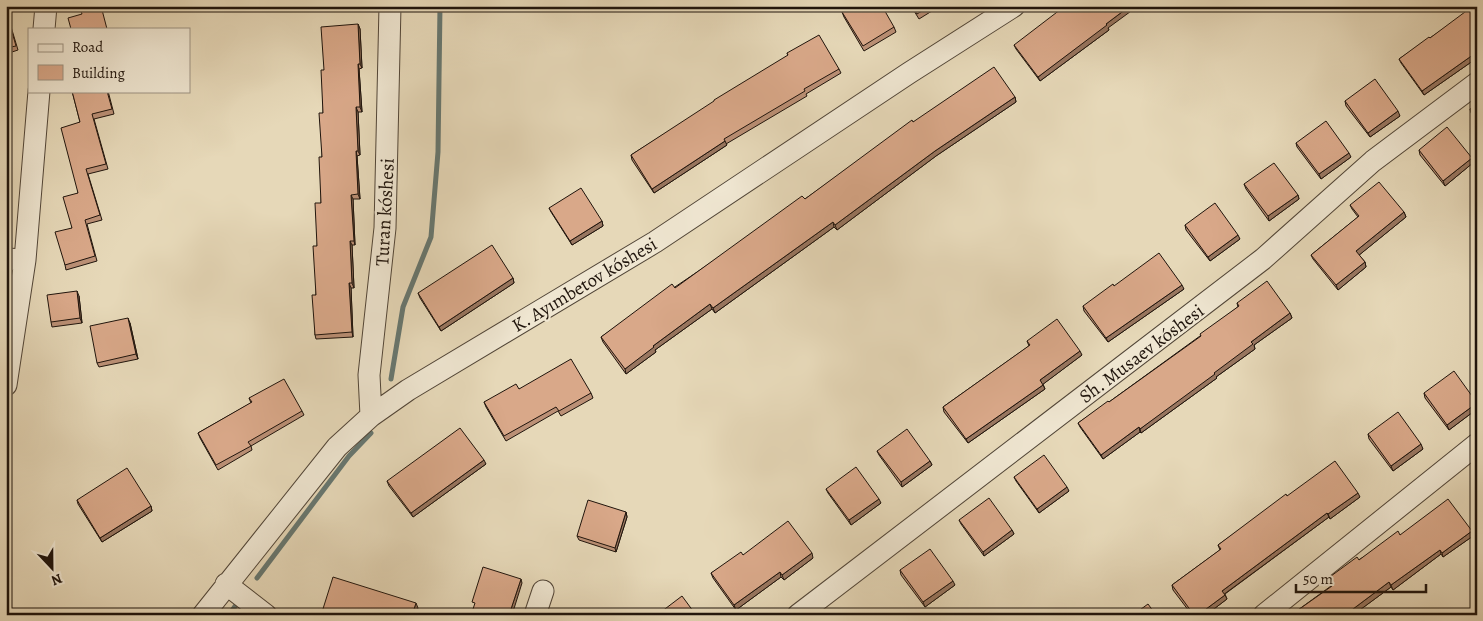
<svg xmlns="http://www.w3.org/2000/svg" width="1483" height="621" font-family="Alegreya,serif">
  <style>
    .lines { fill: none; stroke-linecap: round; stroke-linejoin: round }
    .stream { stroke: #677770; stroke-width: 5 }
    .street-casing { stroke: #514537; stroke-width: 23 }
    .street { stroke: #efe6d1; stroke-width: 21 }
    .wall { fill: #bb9076; stroke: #1f140c }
    .shaded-wall { fill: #987660; stroke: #1f140c }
    .building { fill: #d9a889; stroke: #1f140c }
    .labels { text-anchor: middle; stroke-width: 4.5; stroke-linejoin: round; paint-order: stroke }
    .street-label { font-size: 19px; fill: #1f140c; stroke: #efe6d1 }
  </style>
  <rect width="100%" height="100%" fill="#e6d8b8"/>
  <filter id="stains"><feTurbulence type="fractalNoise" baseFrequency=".004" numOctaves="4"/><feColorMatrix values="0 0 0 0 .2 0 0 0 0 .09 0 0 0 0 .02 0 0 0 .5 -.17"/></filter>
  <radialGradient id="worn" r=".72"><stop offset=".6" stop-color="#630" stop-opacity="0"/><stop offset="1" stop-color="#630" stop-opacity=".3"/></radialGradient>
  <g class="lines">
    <!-- stream -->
    <path class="stream" d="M391 379 403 307 431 237 438 152 440 6
      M257 578 349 456 371 433
      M229 615 236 605"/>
    <defs>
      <path id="street" d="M44 29 46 6
        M6 259 25 260
        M6 385 25 260 39 91
        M371 416 369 375 385 228 390 6
        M226 584 266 615
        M203 615 337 447 371 416 408 390 655 242 909 73 1014 6
        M535 615 543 591
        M798 615 1263 259 1373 161 1477 83
        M1264 615 1477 444"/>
    </defs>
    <!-- street casing -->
    <use href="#street" class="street-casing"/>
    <!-- street -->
    <use href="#street" class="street"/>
  </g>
  <!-- wall -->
  <path class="wall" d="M484 6H492L486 9Z
    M911 6H940L919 19Z
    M1477 6V58L1424 95 1401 63 1399 59Z
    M6 10 18 50 6 54Z
    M842 12 894 27 896 32 864 51 844 17Z
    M358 24 360 29 362 68 359 69 362 112H358L360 155 357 156 360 199H353L355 245H352L354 288H351L353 337 316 339 315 335 317 246 321 203 324 70Z
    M1108 28 1109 30 1040 81 1016 49 1014 45Z
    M787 53 839 69 841 73 806 94 807 96 726 144 727 145 654 193 632 160 631 155 788 56Z
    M72 91H108L114 114 94 119 108 169 88 174 102 220 87 224 97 261 66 270 65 265 72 228 78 193 80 122Z
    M1015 97 1016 102 936 156 837 230 834 227 715 313 712 309 655 350 656 352 626 374 603 342 601 337 805 199 913 122Z
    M1345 101 1400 116 1370 137 1346 106Z
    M1477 104V120L1471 113 1470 109Z
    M1296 143 1351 157 1321 179 1297 147Z
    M1419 150 1474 162 1445 186 1420 155Z
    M1244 184 1298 195 1299 199 1269 221 1246 189Z
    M1350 205 1404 212 1406 217 1359 255 1365 262 1366 267 1338 290 1313 259 1311 255 1358 217 1352 209Z
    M549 208 602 221 603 226 572 245 551 212Z
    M1185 225 1240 239 1210 261 1186 230Z
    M513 278 514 283 441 331 420 298 418 293Z
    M1184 289 1108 342 1084 311 1083 306Z
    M79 296 82 323 52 327 51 322Z
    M1237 303 1290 313 1292 318 1254 345 1255 349 1216 377 1217 378 1141 433 1140 432 1103 459 1080 427 1078 423 1109 402 1200 336 1238 307Z
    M130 323 138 359 99 367 97 363Z
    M1027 341 1082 355 1043 384 1045 389 968 443 944 412 943 407 1029 346Z
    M519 389 591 393 593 398 561 416 558 411 506 441 486 407 484 402Z
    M1424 393 1477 403V409L1449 430 1425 398Z
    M249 398 302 411 304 415 251 446 252 450 218 470 200 438 198 433 251 403Z
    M1368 434 1423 449 1393 471 1369 439Z
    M877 451 930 461 932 465 902 487 879 455Z
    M486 464 413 517 389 486 387 481Z
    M1014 477 1069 491 1039 513 1016 481Z
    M826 489 881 503 851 525 828 493Z
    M1287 496 1360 497 1330 519 1329 517 1225 594 1227 599 1206 615H1192L1173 590 1172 585 1220 550 1218 545Z
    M77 500 151 506 152 511 102 542 78 504Z
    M626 512 627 517 616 552 579 540 577 536Z
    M959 520 1012 530 1014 534 984 556 961 524Z
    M1400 535 1473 536 1443 557 1441 554 1393 590 1391 587 1353 615H1291L1331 586 1327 579Z
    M743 555 813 558 784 580 781 577 736 610 713 578 711 573Z
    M900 570 955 585 925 607 901 575Z"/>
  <!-- shaded-wall -->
  <path class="shaded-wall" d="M1130 6H1138L1108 28 1109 30 1040 81 1038 77 1106 24Z
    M358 24 360 29 362 68 360 64Z
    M1477 52V58L1424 95 1422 91Z
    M358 64 359 69 362 112 360 107Z
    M1015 97 1016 102 936 156 837 230 835 225 935 151Z
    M356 107 358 112 360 155 358 151Z
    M1398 111 1400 116 1370 137 1368 133Z
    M725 141 727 145 654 193 652 189Z
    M356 151 357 156 360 199 358 194Z
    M1349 153 1351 157 1321 179 1319 174Z
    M1472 158 1474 162 1445 186 1443 181Z
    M9 177 11 181 8 217 7 213Z
    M351 195 353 199 355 245 354 241Z
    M1298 195 1299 199 1269 221 1268 216Z
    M1404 212 1406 217 1358 256 1356 251Z
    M602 221 603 226 572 245 570 241Z
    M833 222 834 227 715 313 713 308Z
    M1238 235 1240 239 1210 261 1208 257Z
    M350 241 352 245 354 288 352 283Z
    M1365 262 1366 267 1338 290 1336 285Z
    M513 278 514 283 441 331 439 327Z
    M349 283 351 288 353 337 352 332Z
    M1182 285 1184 289 1108 342 1106 338Z
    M77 291 79 296 82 323 80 318Z
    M710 304 712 309 655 350 656 352 626 374 625 369 653 346Z
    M1290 313 1292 318 1254 345 1255 349 1216 377 1217 378 1141 433 1140 429 1251 342Z
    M128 318 130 323 138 359 136 354Z
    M1080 351 1082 355 1042 385 1040 380Z
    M1043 385 1045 389 968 443 966 439Z
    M1477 403V409L1449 430 1447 425Z
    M1139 427 1140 432 1103 459 1101 455Z
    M1421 444 1423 449 1393 471 1391 466Z
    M484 460 486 464 413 517 411 513Z
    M930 461 932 465 902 487 901 482Z
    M1067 487 1069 491 1039 513 1037 509Z
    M1358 493 1360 497 1330 519 1328 514Z
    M879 499 881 503 851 525 849 520Z
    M151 506 152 511 102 542 100 538Z
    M626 512 627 517 616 552 615 548Z
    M1327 513 1329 517 1223 595 1222 591Z
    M1012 530 1014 534 984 556 983 552Z
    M1472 531 1473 536 1443 557 1442 553Z
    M1440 550 1441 554 1393 590 1391 585Z
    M812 553 813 558 784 580 782 575Z
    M780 572 781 577 736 610 734 605Z
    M521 579 522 583 512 615H509Z
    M953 581 955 585 925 607 923 602Z
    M1389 582 1391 587 1353 615H1345Z
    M1225 595 1227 599 1206 615H1198Z
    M416 603 418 608 416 615H412Z"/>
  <!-- building -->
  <path class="building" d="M79 6H101L107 29H71L68 18 82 14Z
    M852 6H882L894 27 863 46 842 12Z
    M912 6H930L917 14Z
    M1065 6H1130L1106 24 1107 25 1038 77 1014 45Z
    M1473 6H1477V52L1422 91 1399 59 1429 37 1430 38Z
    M6 11 16 46 6 48Z
    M358 24 360 64H358L360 107H356L358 151H356L358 194 351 195 354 241H350L352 283H349L352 332 315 335 312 295H316L313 246H317L315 203H321L319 157H322L319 113H323L321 70H324L321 27Z
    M819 35 839 69 804 89 805 91 724 139 725 141 652 189 631 155 714 101V100L788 55 787 53Z
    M994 67 1015 97 935 151 835 225 833 222 713 308 710 304 653 346 654 347 625 369 601 337 672 284 675 288 802 196 805 199 912 120 913 122Z
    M1375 79 1398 111 1368 133 1345 101Z
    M72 91H107L112 109 92 114 106 164 86 169 100 215 85 220 95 256 65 265 55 232 72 228 63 197 78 193 61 128 80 122Z
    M1477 104V118L1470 109Z
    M1326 121 1349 153 1319 174 1296 143Z
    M1447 127 1472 158 1443 181 1419 150Z
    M1274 163 1298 195 1268 216 1244 184Z
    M6 177H9L7 213H6Z
    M1379 182 1404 212 1356 251 1365 262 1336 285 1311 255 1359 216 1350 205Z
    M581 188 602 221 570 241 549 208Z
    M1215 203 1238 235 1208 257 1185 225Z
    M492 245 513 278 439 327 418 293Z
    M1159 253 1182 285 1106 338 1083 306 1113 284 1114 286Z
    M1267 281 1290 313 1251 342 1253 344 1214 373 1215 374 1140 429 1139 427 1101 455 1078 423 1108 401 1109 402 1201 336 1200 334 1239 306 1237 303Z
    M77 291 80 318 51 322 47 295Z
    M128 318 136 354 97 363 90 326Z
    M1057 319 1080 351 1040 380 1043 385 966 439 943 407 1030 345 1027 341Z
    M571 359 591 393 559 411 556 407 504 436 484 402 516 384 519 389Z
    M1454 371 1477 403 1447 425 1424 393Z
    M284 379 302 411 248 442 251 446 216 465 198 433 252 402 249 398Z
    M1398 412 1421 444 1391 466 1368 434Z
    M460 428 484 460 411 513 387 481Z
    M907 429 930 461 901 482 877 451Z
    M1044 455 1067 487 1037 509 1014 477Z
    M1335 461 1358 493 1328 514 1327 513 1222 591 1225 595 1198 615H1194L1172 585 1221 549 1218 545 1286 494 1287 496Z
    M856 467 879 499 849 520 826 489Z
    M127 468 151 506 100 538 77 500Z
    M1477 483V492L1472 486Z
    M989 498 1012 530 983 552 959 520Z
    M1448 499 1472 531 1442 553 1440 550 1391 585 1389 582 1345 615H1291L1332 586 1327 579 1357 557 1359 560 1398 531 1400 535Z
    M588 500 626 512 615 548 577 536Z
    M788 521 812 553 782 575 780 572 734 605 711 573 741 552 743 555Z
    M930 549 953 581 923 602 900 570Z
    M483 567 521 579 509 615H471L475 603 472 602Z
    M333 577 416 603 412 615H330L322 612Z
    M682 596 696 615H657Z
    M1148 604 1156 615H1133Z"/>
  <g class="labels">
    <!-- street labels -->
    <g class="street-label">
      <text transform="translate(384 212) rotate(-87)" y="7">Turan kóshesi</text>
      <text transform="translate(584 284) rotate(-31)" y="7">K. Ayımbetov kóshesi</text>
      <text transform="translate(1141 353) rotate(-37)" y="7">Sh. Musaev kóshesi</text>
    </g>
  </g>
  <!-- margin -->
  <rect width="1483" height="621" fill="none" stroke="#e6d8b8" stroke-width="25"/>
  <rect x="8" y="8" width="1468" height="606" fill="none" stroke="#1f140c" stroke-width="2.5"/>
  <rect x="12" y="12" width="1458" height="596" fill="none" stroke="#1f140c"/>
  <!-- legend -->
  <rect x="28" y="28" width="162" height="65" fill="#efe6d1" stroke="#9c9282"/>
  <rect x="38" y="44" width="25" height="8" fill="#efe6d1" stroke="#9c9282"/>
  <text x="72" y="52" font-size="15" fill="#1f140c">Road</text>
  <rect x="38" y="65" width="25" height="15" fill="#d9a889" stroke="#9c9282"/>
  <text x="72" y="78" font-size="15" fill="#1f140c">Building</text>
  <!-- north arrow -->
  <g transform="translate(52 568) rotate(158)" stroke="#efe6d1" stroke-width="4" paint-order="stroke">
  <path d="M0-4L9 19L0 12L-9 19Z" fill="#1f140c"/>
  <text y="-8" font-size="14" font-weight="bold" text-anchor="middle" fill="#1f140c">N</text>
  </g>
  <!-- scale -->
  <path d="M1296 584v8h130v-8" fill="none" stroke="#1f140c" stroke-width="2.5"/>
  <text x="1303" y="584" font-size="15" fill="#1f140c" stroke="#efe6d1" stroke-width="4" paint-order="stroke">50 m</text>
  <rect width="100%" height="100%" filter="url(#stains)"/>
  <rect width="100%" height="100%" fill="url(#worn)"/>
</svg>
